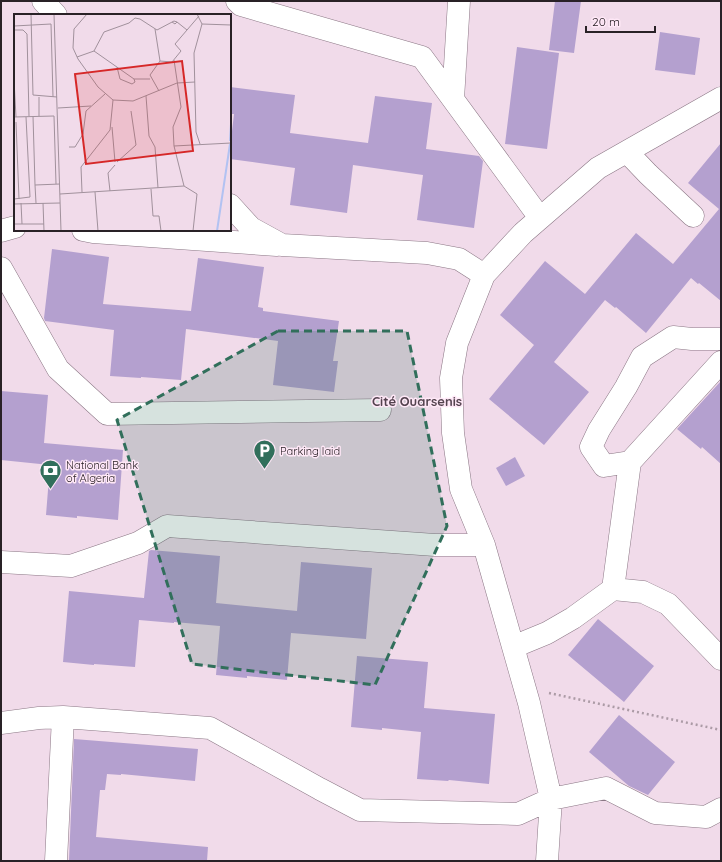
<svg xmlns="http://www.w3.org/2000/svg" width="722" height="862" font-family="Quicksand,sans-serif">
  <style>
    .building { fill: #b4a0cf }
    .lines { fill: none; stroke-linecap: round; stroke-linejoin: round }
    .minor-casing { stroke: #8b7785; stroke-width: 23 }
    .path { stroke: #ac9ba6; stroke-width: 2.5; stroke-dasharray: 2 3; stroke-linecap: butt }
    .minor { stroke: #fff; stroke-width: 22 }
    .marked { fill: #316f5b; fill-opacity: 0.2; stroke: #316f5b; stroke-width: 3; stroke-dasharray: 8 5; stroke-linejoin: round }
    .labels { text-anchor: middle; stroke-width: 3; stroke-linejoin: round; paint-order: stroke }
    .poi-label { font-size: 11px; fill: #292126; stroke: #ffe8f7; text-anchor: start }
    .quarter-label { font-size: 13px; font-weight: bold; fill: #54434f; stroke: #ffe8f7 }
    .inset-river { fill: none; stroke: #b2c2f2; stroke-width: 2 }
    .inset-road { fill: none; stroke: #a1919c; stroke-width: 1 }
    .view { fill: #d62828; fill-opacity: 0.15; stroke: #d62828; stroke-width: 2 }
    .inset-edge { fill: none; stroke: #292126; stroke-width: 2 }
  </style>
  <rect width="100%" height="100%" fill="#f1dbea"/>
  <!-- building -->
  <path class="building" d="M555 1H581L574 53 549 50Z
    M660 32 700 38 695 75 655 70Z
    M517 47 559 53 547 149 505 144Z
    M230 87 295 95 290 133 368 143 375 96 432 103 426 149 479 156 483 161 474 228 417 220 423 175 353 165 347 213 290 205 295 168 230 159V148L234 114H230Z
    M721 143V301L699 283 698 284 691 278 646 333 616 307 615 308 605 300 554 362 589 392 544 445 489 399 534 345 500 315 545 261 585 294 636 233 673 264 719 209 688 183Z
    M52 249 109 257 103 304 191 311 198 258 264 267 258 307 263 308V311L339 321 333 361H338L334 392 273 385 278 341 186 329 181 380 141 377V378L110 376 114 330 45 321 44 318Z
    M721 381V464L702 447 701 449 677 429Z
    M1 391 48 395 44 443 123 450 118 520 77 516V518L46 515 50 465 1 460Z
    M515 457 525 476 506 486 496 468Z
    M151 550 220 556 216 603 297 611 301 562 372 568 366 639 291 633 287 680 247 676V678L216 675 220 626 174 622V623L139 620 135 667 94 664V665L63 662 69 591 144 598 149 551Z
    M598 619 654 666 624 702 568 655Z
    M357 656 428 662 424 708 495 714 489 784 449 780 448 781 417 779 421 732 382 728V730L351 727Z
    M619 715 675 762 648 795 629 786 589 752Z
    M74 739 198 749 195 781 121 774V775L107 774 105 790H100L96 837 208 847 207 861H69Z"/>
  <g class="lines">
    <defs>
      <path id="minor" d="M43 1 56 15
        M237 1 241 5 422 57 540 218
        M453 99 459 1
        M627 152 648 174 693 216
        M230 205 251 228 282 245 427 253 459 259 484 275
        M83 230 93 232 277 245
        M1 231 15 227
        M1 268 58 369 107 414 380 410
        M721 339H692L673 337 642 357 626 387 599 430 591 447 604 466 630 462 721 362
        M1 562 71 566 138 543 167 526 435 545H484
        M613 589 630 462
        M513 647 547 633 573 618 613 589 643 592 668 604 721 659
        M1 723 39 718 63 717 210 728 320 789 360 810 518 814 551 799 606 788 655 813 706 817 721 809
        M56 861 63 717
        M547 861 551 799 529 703 484 545 461 489 453 433 451 378 457 343 484 275 523 233 598 168 721 98"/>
    </defs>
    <!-- minor casing -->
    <use href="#minor" class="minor-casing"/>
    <!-- path -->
    <path class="path" d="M549 693 721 730"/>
    <!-- minor -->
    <use href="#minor" class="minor"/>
  </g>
  <!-- marked area -->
  <path class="marked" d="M278 331H407L447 526 375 685 192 664 117 420Z"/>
  <!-- icons -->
  <defs>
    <symbol id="parking-pin" viewBox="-11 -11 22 30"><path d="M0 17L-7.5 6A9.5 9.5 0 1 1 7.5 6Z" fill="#316f5b" stroke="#ffe8f7"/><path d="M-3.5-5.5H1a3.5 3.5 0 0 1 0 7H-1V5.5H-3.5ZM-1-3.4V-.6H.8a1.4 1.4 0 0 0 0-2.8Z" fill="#fff"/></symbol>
    <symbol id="bank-pin" viewBox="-11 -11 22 30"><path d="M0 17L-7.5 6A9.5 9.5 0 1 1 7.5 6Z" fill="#316f5b" stroke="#ffe8f7"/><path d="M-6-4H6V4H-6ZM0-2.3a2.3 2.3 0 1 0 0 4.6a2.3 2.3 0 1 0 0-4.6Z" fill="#fff"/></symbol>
  </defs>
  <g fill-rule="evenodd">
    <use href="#parking-pin" x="252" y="438" width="25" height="34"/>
    <use href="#bank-pin" x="38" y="458" width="25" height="34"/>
  </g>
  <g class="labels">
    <!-- poi labels -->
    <g class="poi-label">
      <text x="280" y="455">Parking laid</text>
      <text x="66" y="469">National Bank<tspan x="66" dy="13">of Algeria</tspan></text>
    </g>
    <!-- quarter labels -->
    <g class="quarter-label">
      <text x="417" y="406">Cité Ouarsenis</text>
    </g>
  </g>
  <!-- overview -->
  <g transform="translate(14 14)">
    <rect width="217" height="217" fill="#f1dbea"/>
    <path class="inset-river" d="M216 127 217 110M203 217 216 130"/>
    <path class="inset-road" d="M17 0 19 81 43 83M40 0 47 217M73 0 60 15 59 34 64 45 84 73 99 86 119 87 163 69 181 68M183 0 188 10 180 39 182 118 186 130M163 8 173 16M37 10 39 83M188 10 217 11M0 12 37 10M141 15 146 47 158 48 167 37 161 30 185 2M0 16H9L13 20 15 102M80 37 120 65 121 68 118 70 106 65 103 53M63 43 80 37 90 18 115 9 121 4 126 5 143 16 160 7 163 8 161 10 158 8M160 46 167 93 159 113 160 132 170 172M120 65H136M0 66 2 103M145 77 136 61 146 47M132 82 135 122 141 133 144 174M25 83V102M44 94 77 92M19 102 21 171 46 170M40 102 42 170M0 103 40 102M2 108 5 185M98 113 101 148M160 132 217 129M55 133H61L69 120 72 97 91 80M103 148 122 131 117 97M21 171 22 189M137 175 139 202H145L147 217M96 177 94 159 101 151M68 178 67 153 96 116 99 86M81 178 84 217M46 180 170 172 183 180 179 217M0 185 16 183 12 103M7 189 8 210M29 189 30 217M0 190 46 189M0 210H30"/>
    <path class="view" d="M168 47 179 137 72 150 61 60Z"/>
    <rect width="217" height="217" class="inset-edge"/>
  </g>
  <!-- border -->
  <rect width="722" height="862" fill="none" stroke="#292126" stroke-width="4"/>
  <!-- scale -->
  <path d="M586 26v6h69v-6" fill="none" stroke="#292126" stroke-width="2"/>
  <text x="592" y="26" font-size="12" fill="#292126" stroke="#ffe8f7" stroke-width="3" paint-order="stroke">20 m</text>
</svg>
